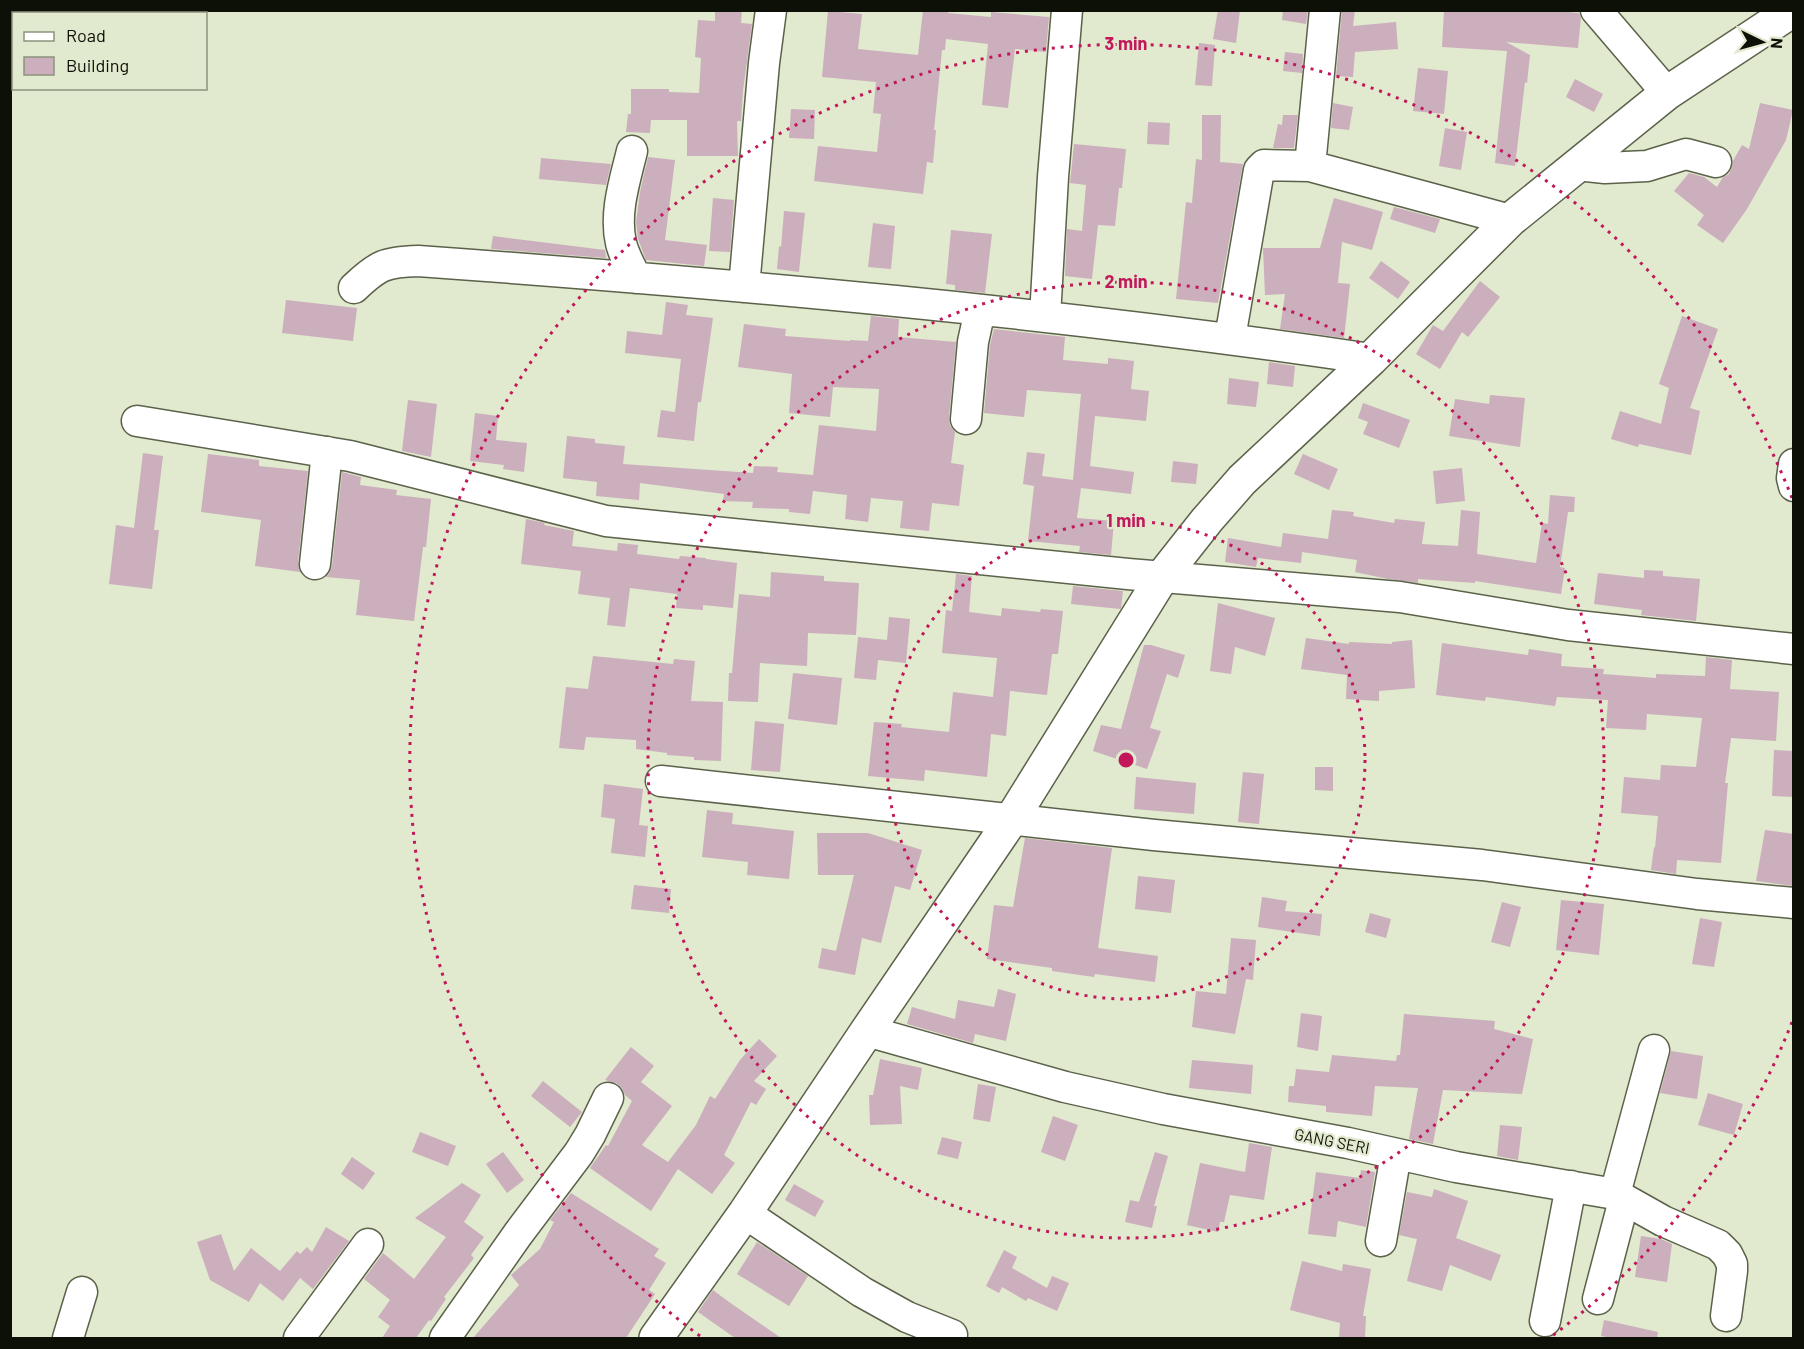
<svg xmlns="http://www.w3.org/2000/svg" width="1804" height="1349" font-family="Barlow,sans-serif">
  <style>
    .building { fill: #cbafbd }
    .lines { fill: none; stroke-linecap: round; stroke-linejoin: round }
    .minor-casing { stroke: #5b624a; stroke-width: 33 }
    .major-casing { stroke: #5b624a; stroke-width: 36 }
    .minor { stroke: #fff; stroke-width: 30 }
    .major { stroke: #fff; stroke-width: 33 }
    .ring { fill: none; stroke: #c2185b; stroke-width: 3; stroke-dasharray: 3 6 }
    .labels { text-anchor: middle; stroke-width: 4.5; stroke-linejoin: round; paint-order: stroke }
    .street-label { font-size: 16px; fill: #0d1007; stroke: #e1e9ce }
    .centre { fill: #c2185b; stroke: #e1e9ce; stroke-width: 3 }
    .ring-label { font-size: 18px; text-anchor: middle; font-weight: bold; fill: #c2185b; stroke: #e1e9ce; stroke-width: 4.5; stroke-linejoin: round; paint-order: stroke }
  </style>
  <rect width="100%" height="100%" fill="#e1e9ce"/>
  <!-- building -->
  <path class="building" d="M715 10H742L741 23 752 24 743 91 741 121H737L738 156H687V120H651L650 133 626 132 628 114H631V89H669V92L699 93 701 58 695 57 698 20 715 21Z
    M923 10H949L948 13 991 17V12L1049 17 1046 52 1015 49 1008 108 982 105 988 44 946 39 945 50H942L934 130H936L933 163 927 162 923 194 814 181 818 146 877 152 881 114 873 113 876 82 822 77 828 11 862 14 858 49 918 55Z
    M1218 10H1240L1236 43 1213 39Z
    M1283 10H1308L1306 24 1282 20Z
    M1342 10H1355L1353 26 1396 22 1398 49 1355 52 1353 77 1336 76Z
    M1444 10H1547L1579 13 1581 17 1578 48 1506 42 1530 55 1527 83 1525 82 1515 166 1495 163 1507 51 1442 47Z
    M1199 43 1215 45 1212 86 1195 85Z
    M1285 52 1303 54 1302 73 1283 71Z
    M1418 68 1448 71 1444 114 1413 111Z
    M1575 79 1603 94 1594 112 1566 97Z
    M1333 103 1353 107 1349 130 1331 128Z
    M1760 103 1793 110 1786 140 1747 209 1723 243 1697 225 1704 215 1674 191 1689 173 1704 177 1717 187 1723 177 1729 174 1732 167 1733 161 1742 145 1749 149Z
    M791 109 815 110 814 139 789 138Z
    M1202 115H1221L1220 162 1243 164 1218 303 1176 299 1186 202 1192 203 1196 159 1202 160Z
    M1283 115H1298L1294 148H1273L1278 124 1282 125Z
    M1148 122 1170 123 1169 145 1147 144Z
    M1445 128 1467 132 1461 170 1439 166Z
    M1074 144 1126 149 1122 188H1119L1115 226 1098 225 1092 279 1065 276 1067 229 1082 231 1086 185 1070 183Z
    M648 157 675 160 665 240 707 245 704 266 646 260 638 239 636 222 640 192Z
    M541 158 611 164 606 185 539 179Z
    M713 198 734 200 730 252 709 251Z
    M1334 198 1383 212 1372 250 1342 242 1338 283 1350 284 1344 338 1280 329 1285 294 1265 295 1263 248H1320Z
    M1394 207 1440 219 1435 233 1390 219Z
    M784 211 805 213 799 272 777 269 779 246 781 247Z
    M873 223 895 226 891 269 868 267Z
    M951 230 992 234 985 293 955 290V285L946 284Z
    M493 236 605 250 606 258 491 249Z
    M1381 261 1410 282 1398 299 1369 278Z
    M1480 281 1500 297 1468 337 1462 332 1440 369 1416 354 1433 325 1443 331Z
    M286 300 357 308 353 341 282 333Z
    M666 302 688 305 686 315 713 318 701 402H698L694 441 657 437 661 410 675 412 681 359 625 353 627 331 662 335Z
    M871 316 899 319 898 337 956 342 949 417 950 426 955 432 951 463 964 465 959 506 932 503 929 531 900 528 903 501 871 498 868 522 845 519 847 495 813 491 810 514 789 512V509L752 508 753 502 723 501 724 494 640 483 639 500 596 496 597 482 563 478 567 436 595 439V443L625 446 623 464 753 473 754 466 778 467 777 472 813 475 819 425 876 431 879 389 833 387 830 417 789 413 792 374 738 367 744 324 786 329 785 336 850 341V340L868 341Z
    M1682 316 1718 329 1690 408 1700 411 1691 455 1639 444 1638 447 1611 439 1620 411 1661 424 1669 388 1659 384Z
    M994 329 1065 337 1063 360 1108 364V358L1134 361 1131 389 1149 391 1146 421 1095 416 1090 466 1134 472 1131 494 1081 488 1077 518 1114 521 1111 555 1079 552 1080 546 1028 541 1034 486 1023 484 1027 452 1045 454 1042 476 1073 480 1081 394 1027 390 1024 417 984 413 990 345Z
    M1269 362 1295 366 1293 387 1267 384Z
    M1229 378 1259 382 1256 407 1227 404Z
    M1490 395 1525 398 1520 447 1449 436 1455 399 1489 404Z
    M408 400 437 404 431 457 402 451Z
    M1363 403 1410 420 1399 448 1363 434 1368 422 1358 418Z
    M475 413 498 416 496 440 527 443 524 472 503 469 504 465 470 461Z
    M143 453 163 456 154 530H159L152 589 109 584 116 525 134 528Z
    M208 454 259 460V466L308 471 298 562 300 572 255 566 261 520 201 512Z
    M1303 454 1338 469 1329 490 1294 474Z
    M1173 461 1198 464 1196 484 1171 482Z
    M1462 468 1465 501 1436 504 1433 471Z
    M342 472 361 477 360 485 397 490 396 495 431 499 426 547H423L414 621 356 615 360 580 326 577 329 574 332 566Z
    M1550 495 1575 497 1574 512H1568L1560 567 1565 568 1561 594 1475 581V583L1418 579V583L1388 579 1355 572 1357 560 1302 552 1301 563 1258 558 1256 567 1225 562 1228 538 1281 547 1283 533 1328 539 1332 510 1354 512 1353 516 1394 523 1395 519 1425 522 1422 544 1458 546 1461 510 1480 512 1477 554 1536 563 1542 523 1548 524Z
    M526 519 545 523 544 525 574 531 572 546 617 551 618 543 638 545 637 554 679 559 680 556 706 558V559L737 563 733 608 703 605V610L676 608 677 594 630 588 625 627 607 625 610 598 578 594 581 571 521 564Z
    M1644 570 1663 571V576L1700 579 1696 621 1641 615 1642 610 1594 604 1598 573 1644 578Z
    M771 572 824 576V581L859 583 856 635 808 633 807 666 760 663 758 702 728 701 729 673H732L739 594 770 597Z
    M956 574 972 576 969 612 1001 616 1002 608 1040 612 1041 609 1063 611 1058 654H1052L1047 695 1010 691 1006 736 991 734 987 777 925 770 924 781 868 776 874 722 902 724 901 727 949 732 953 692 993 697 997 658 942 653 946 610 952 611Z
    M1073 586 1123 591 1121 608 1120 609 1071 604Z
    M1218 603 1275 618 1265 656 1235 647 1231 674 1210 671Z
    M889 617 910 619 906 663 878 660 876 680 854 678 858 637 887 640Z
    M1306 638 1349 644V642L1392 644V642L1412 640 1415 688 1379 691V701L1346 699 1347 675 1301 669Z
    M1442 643 1528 655 1529 649 1562 654 1561 666 1604 669 1603 674 1656 678V674L1705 676 1706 657 1732 660 1730 689 1779 692 1776 741 1731 738 1725 783H1728L1721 863 1677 860 1676 874 1651 870 1654 847 1655 848 1658 816 1621 813 1624 777 1660 780 1661 765 1696 767 1702 718 1647 714 1646 730 1606 728 1608 700 1557 697 1555 706 1486 697 1485 701 1436 695Z
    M1144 645H1151L1185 655 1178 678 1167 674 1150 728 1161 731 1147 769 1093 751 1101 725 1121 729Z
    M593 656 673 664 674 659 695 661 691 701 723 702 721 761 694 760V757L667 755V753L636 749V740L586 737 584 750 559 748 566 687 588 689Z
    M793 673 842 678 837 725 788 719Z
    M755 721 784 724 780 772 751 770Z
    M1774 750 1794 751V797L1772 796Z
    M1315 767H1333V791L1315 790Z
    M1243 772 1264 774 1259 824 1238 822Z
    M1136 777 1196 783 1194 814 1134 809Z
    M604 784 643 789 639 825 648 826 645 857 611 853 615 819 601 817Z
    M707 810 733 813 732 824 794 831 789 879 747 875 748 862 702 857Z
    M1765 830 1794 834V886L1756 881Z
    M817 833H868L922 850 910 890 895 886 881 943 862 938 855 975 818 968 822 948 836 951 854 875H818Z
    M1025 838 1112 848 1098 948 1158 956 1155 982 1095 974 1094 977 1052 971V968L987 959 994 905 1013 907Z
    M1138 876 1175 880 1171 913 1135 909Z
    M634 885 671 889 669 913 631 909Z
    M1262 897 1287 901 1285 911 1322 914 1320 936 1258 927Z
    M1561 900 1604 904 1599 955 1556 950Z
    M1502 902 1521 907 1510 947 1491 942Z
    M1370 913 1391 919 1386 938 1365 932Z
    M1700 918 1722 922 1714 967 1692 964Z
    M1231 938 1256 940 1253 980 1246 979 1235 1034 1192 1027 1196 991 1226 994Z
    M998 989 1016 994 1006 1041 975 1034 973 1043 907 1024 912 1007 955 1019 958 1000 994 1007Z
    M1301 1013 1322 1016 1318 1051 1297 1047Z
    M1404 1014 1495 1021 1494 1029 1533 1039 1522 1094 1443 1090 1433 1144 1409 1139 1418 1088 1375 1086 1372 1116 1326 1112V1106L1288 1102 1289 1086H1294L1296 1069 1329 1072 1332 1055 1396 1061 1397 1055H1400Z
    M759 1039 777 1056 754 1081 766 1089 756 1105 751 1102 724 1155 735 1163 712 1194 678 1169 651 1211 590 1168 606 1145 608 1146 632 1101 625 1095 622 1088 616 1083 605 1080 631 1047 654 1066 641 1082 672 1106 642 1145 668 1162 696 1125 710 1096 715 1099 740 1060Z
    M1671 1051 1703 1056 1697 1099 1660 1093Z
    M880 1059 922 1068 918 1090 900 1086 902 1124 870 1125 869 1095H873Z
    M1192 1060 1253 1065 1251 1094 1189 1088Z
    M543 1081 582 1112 570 1127 531 1096Z
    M978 1084 996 1087 990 1122 973 1119Z
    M1708 1093 1743 1104 1734 1135 1698 1125Z
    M1053 1116 1078 1125 1065 1161 1041 1152Z
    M1500 1125 1522 1127 1518 1160 1497 1156Z
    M420 1132 456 1146 448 1166 412 1152Z
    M942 1137 962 1142 958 1159 937 1154Z
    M1249 1143 1272 1147 1264 1200 1230 1195 1224 1222H1220L1218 1232 1187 1225 1200 1163 1245 1172Z
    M503 1152 524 1180 507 1193 486 1164Z
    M1155 1152 1168 1156 1154 1206H1157L1152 1228 1125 1222 1130 1200 1139 1202Z
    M352 1157 375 1173 363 1190 341 1174Z
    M1361 1170 1375 1172 1366 1227 1338 1221 1336 1237 1308 1234 1316 1172 1360 1178Z
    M462 1183 481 1195 464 1222 484 1237 471 1255 474 1258 444 1297 446 1299 431 1321 429 1320 416 1338H382L390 1326 378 1317 390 1300 364 1279 383 1253 414 1279 446 1237 415 1218Z
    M794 1184 824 1201 815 1217 785 1200Z
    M1434 1189 1468 1201 1456 1238 1501 1255 1491 1281 1450 1265 1442 1291 1407 1281 1417 1239 1399 1235 1407 1192 1432 1197Z
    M571 1193 659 1249 654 1256 666 1263 649 1290 655 1294 626 1338H473L519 1285 511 1275 540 1249 554 1222 550 1220Z
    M326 1227 349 1241 313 1289 300 1278 283 1301 260 1283 249 1302 210 1280 197 1242 221 1234 234 1271 251 1248 280 1271 297 1251 300 1254 307 1247 312 1252Z
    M1641 1236 1661 1239 1672 1244 1667 1282 1635 1277Z
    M757 1242 808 1276 789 1306 737 1274Z
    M1004 1250 1017 1257 1012 1268 1047 1288 1052 1276 1069 1283 1057 1311 1028 1298 1026 1301 1002 1287 999 1293 986 1286Z
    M1302 1261 1342 1271 1343 1264 1371 1269 1363 1316H1366L1365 1338H1339L1340 1323 1290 1310Z
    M713 1290 729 1302 781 1338H735L698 1312Z
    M1604 1320 1658 1332 1657 1338H1612L1601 1336Z"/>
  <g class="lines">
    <defs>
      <path id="minor" d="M1596 10 1667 93
        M632 151C625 180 614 213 621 243 624 256 631 267 636 278
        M1577 165 1605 168 1647 166 1686 154 1716 162
        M1310 166 1325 10
        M744 287 764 63 771 10
        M354 288C378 265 385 262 418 261 737 284 1055 312 1371 359
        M1045 317 1053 177 1067 10
        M1230 338 1259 170 1264 165 1310 166 1510 220
        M966 419 973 342 980 310
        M137 421 350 456 606 521 1128 574 1400 597 1568 625 1794 649
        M1794 464 1792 478 1794 486
        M315 564 327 452
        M661 781 1154 835 1482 865 1697 894 1794 903
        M867 1031 1065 1087 1163 1109 1348 1143 1456 1167 1615 1194 1663 1221 1718 1245 1727 1254 1732 1264V1271L1726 1316
        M1615 1194 1654 1050
        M745 1213 862 1292 907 1317 952 1335
        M1381 1241 1396 1154
        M1598 1299 1624 1200
        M1545 1321 1571 1186
        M68 1338 82 1292
        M299 1338 368 1244
        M445 1338 518 1234 579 1153 590 1135 608 1098"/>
      <path id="major" d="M656 1338 745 1213 867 1031 1011 820 1162 577 1207 520 1242 480 1371 359 1510 220 1667 93 1793 10"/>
    </defs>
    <!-- minor casing -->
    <use href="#minor" class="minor-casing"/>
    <!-- major casing -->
    <use href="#major" class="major-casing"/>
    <!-- minor -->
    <use href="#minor" class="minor"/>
    <!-- major -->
    <use href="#major" class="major"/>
  </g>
  <!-- distance rings -->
  <g class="ring">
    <circle cx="1126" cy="760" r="239"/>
    <circle cx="1126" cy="760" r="478"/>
    <path d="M1792 1022A716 716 0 0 1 1552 1336M700 1336A716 716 0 1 1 1792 498"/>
  </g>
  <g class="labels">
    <!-- street labels -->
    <g class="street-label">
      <text transform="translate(1332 1141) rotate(11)" y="6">GANG SERI</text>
    </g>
  </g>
  <circle cx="1126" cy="760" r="9" class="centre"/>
  <g class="ring-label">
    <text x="1126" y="50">3 min</text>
    <text x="1126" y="288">2 min</text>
    <text x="1126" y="527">1 min</text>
  </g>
  <!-- border -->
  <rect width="1804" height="1349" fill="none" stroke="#0d1007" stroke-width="24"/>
  <!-- legend -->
  <rect x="12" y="12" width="195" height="78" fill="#e1e9ce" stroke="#8c927e" stroke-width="1.5"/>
  <rect x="24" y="32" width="30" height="9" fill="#ffffff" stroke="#8c927e" stroke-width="1.5"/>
  <text x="66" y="42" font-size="18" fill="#0d1007">Road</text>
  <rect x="24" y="57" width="30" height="18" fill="#cbafbd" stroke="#8c927e" stroke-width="1.5"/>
  <text x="66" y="72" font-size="18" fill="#0d1007">Building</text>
  <!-- north arrow -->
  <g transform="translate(1762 42) rotate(95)" stroke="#e1e9ce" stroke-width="4.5" paint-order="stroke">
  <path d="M0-4.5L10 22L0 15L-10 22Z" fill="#0d1007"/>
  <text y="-9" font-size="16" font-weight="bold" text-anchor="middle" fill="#0d1007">N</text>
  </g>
</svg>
